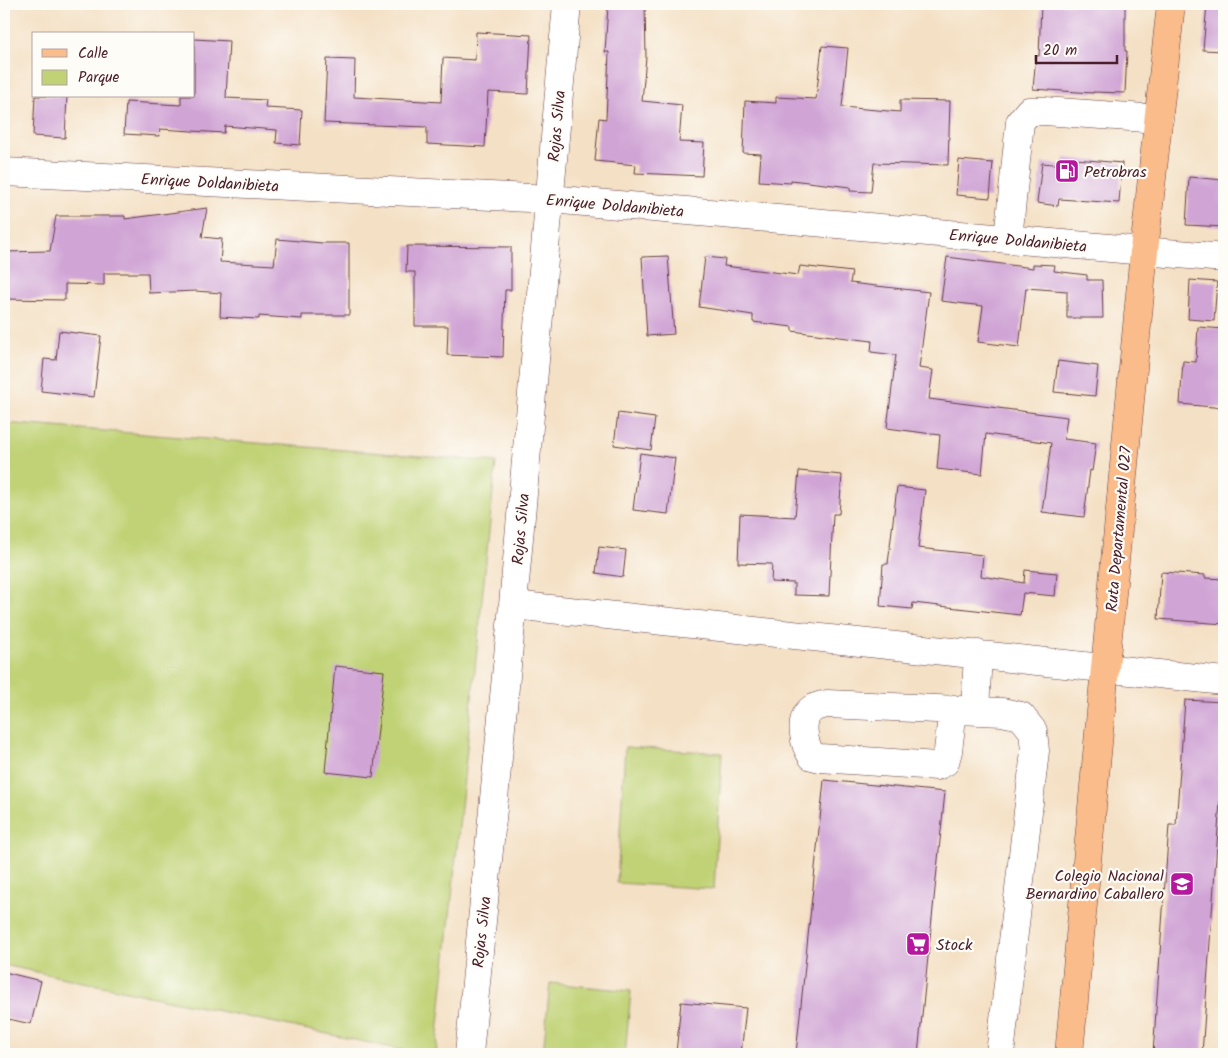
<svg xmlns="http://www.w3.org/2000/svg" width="1228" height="1058" font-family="Kalam,sans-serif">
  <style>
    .green { fill: #c0d275; stroke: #857850 }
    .building { fill: #d0a4d5 }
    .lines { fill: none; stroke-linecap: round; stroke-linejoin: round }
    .minor-casing { stroke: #643c42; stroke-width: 29 }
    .major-casing { stroke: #643c42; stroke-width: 29 }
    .minor { stroke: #fff; stroke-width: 28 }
    .major { stroke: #f9bc8a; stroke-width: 28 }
    .labels { text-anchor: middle; stroke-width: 4.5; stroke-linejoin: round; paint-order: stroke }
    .street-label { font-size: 16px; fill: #4a1f2b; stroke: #fdfcf7 }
    .poi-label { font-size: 16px; fill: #4a1f2b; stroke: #fdfcf7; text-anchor: start }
  </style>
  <rect width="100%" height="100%" fill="#fdfcf7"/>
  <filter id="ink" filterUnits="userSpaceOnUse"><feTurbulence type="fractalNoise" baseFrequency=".02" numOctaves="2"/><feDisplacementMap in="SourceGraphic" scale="10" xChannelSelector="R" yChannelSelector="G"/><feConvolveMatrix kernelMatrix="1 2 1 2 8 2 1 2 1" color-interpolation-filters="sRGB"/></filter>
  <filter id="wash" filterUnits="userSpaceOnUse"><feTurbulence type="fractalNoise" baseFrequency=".0096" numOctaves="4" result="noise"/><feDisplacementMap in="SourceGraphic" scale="20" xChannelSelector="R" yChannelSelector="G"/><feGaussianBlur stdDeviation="1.12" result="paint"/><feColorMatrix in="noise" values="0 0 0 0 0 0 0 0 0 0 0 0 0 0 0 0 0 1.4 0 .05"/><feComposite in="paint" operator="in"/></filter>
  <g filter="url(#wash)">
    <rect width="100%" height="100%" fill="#f4e0c4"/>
    <!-- green -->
    <path class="green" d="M4 423 496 462 436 1054H421L4 965Z
      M625 747 722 753 714 889 617 883Z
      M550 983 631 991 625 1054H543Z"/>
    <g id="blocks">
      <!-- building -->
      <path class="building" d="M1041 4 1125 5V51H1127L1125 93 1093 92V93L1033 89 1036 56H1039Z
        M1207 4H1224V51L1203 50Z
        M608 5 645 6 646 57 642 101 682 105 679 142 704 143 702 176 635 173 636 165 595 161 599 118 606 119 609 52H605Z
        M476 32 531 35 528 94 488 92 485 147 427 144V127L324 123 327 59 355 60 354 97 441 102 443 58 475 60Z
        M194 39 229 41 226 98 266 100 265 108 302 110 300 145 276 143 277 130 225 126 224 133 160 129 159 136 124 134 126 102 181 105V96H194Z
        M822 46 848 48 842 107 900 112V100L950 101 948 165 874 163 871 192 850 191V187L791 180V183L759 181 761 154 743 153 745 101 776 103V97L816 99Z
        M35 96H67L65 138 33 136Z
        M1064 158 1122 163 1119 203 1059 199 1058 206 1037 203 1042 163 1063 165Z
        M959 160 993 163 990 198 956 195Z
        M1189 177 1224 180V227L1186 225Z
        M207 208 202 237 222 239 220 262 274 265 277 239 322 243H349V315H302V319L259 316V319L220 317 221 293 196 291 149 293 148 273H104V285L65 284V300L4 299V252L50 251 56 216H125V219Z
        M407 246 511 247V290H505L503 357 447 355 448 326H415V272H406Z
        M668 256 674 334 647 336 642 257Z
        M705 257 725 259 724 266 798 275 800 266 852 272 850 283 929 292 919 368 933 370 929 399 1067 417 1064 439 1096 443 1092 471 1090 470 1084 517 1042 512 1051 443 986 434 982 474 937 469 940 435 887 428 896 355 871 352 872 341 792 331V327L753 322V315L699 307Z
        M947 257 1033 268V264L1055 265 1054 271 1087 275V280H1102L1103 318H1067V291L1026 288 1019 347 978 342 983 306 941 301Z
        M1190 280 1217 282 1214 321 1188 319Z
        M1198 327 1224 329V408L1180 404 1183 361 1196 362Z
        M59 331 101 336 94 397 41 391 44 359 56 360Z
        M1058 361 1098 366 1095 396 1054 392Z
        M618 413 655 418 651 450 614 445Z
        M640 453 675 458 668 514 633 510Z
        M799 471 842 475 839 514H833L829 596 794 595V583L771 582 772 564 738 563 740 514 795 517Z
        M897 487 925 490 918 548 983 555 981 576 1024 583 1025 570 1057 573 1055 596 1023 593 1020 615 913 603 912 609 880 606 883 564H888Z
        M599 547 626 550 623 577 596 573Z
        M1161 572 1205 575V578L1224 579V624L1158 619Z
        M335 666 384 671 373 777 325 772Z
        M1185 700 1224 702V802L1220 801 1202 1054H1153L1169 825H1176Z
        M824 780 945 792 918 1054H796Z
        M4 972 41 981 31 1024 4 1018Z
        M681 1002 746 1008 741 1054H676Z"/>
    </g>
  </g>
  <g filter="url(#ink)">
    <use href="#blocks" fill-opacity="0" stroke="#643c42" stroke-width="1"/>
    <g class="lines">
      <defs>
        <path id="minor" d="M4 172 550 199 1224 258
          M1008 239 1020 122 1029 111H1044L1159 119
          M513 605 1224 681
          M953 709 948 751 945 762 937 766 820 758 812 756C804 745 798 719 812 709 816 706 822 705 827 704L1002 712 1021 716 1033 731 1035 751 1000 1054
          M975 710 978 654
          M469 1054 513 605 567 4"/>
        <path id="major" d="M1069 1054 1144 251 1171 4"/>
      </defs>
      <!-- minor casing -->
      <use href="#minor" class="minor-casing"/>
      <!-- major casing -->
      <use href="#major" class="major-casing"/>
      <!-- minor -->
      <use href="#minor" class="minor"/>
      <!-- major -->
      <use href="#major" class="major"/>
    </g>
  </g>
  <!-- icons -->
  <defs>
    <symbol id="fuel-square" viewBox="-11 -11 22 22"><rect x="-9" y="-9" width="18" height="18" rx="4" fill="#b5179e" stroke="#fdfcf7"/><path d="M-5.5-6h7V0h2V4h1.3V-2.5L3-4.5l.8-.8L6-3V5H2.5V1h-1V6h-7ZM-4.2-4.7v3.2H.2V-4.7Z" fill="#fff"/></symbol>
    <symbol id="university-square" viewBox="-11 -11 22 22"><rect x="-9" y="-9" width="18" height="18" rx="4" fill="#b5179e" stroke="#fdfcf7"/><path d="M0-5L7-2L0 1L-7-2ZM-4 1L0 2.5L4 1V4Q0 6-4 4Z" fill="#fff"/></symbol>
    <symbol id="supermarket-square" viewBox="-11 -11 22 22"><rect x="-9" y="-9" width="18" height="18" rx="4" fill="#b5179e" stroke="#fdfcf7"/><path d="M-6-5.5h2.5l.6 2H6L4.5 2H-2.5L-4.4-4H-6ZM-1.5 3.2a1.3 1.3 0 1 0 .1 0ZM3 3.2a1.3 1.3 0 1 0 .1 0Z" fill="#fff"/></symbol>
  </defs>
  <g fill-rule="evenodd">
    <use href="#fuel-square" x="1053" y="157" width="28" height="28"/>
    <use href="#university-square" x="1168" y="870" width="28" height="28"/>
    <use href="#supermarket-square" x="904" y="930" width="28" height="28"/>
  </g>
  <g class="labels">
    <!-- street labels -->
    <g class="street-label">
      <text transform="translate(556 126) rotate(-85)" y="6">Rojas Silva</text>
      <text transform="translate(210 182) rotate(3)" y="6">Enrique Doldanibieta</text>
      <text transform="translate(615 205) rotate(5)" y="6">Enrique Doldanibieta</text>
      <text transform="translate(1018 240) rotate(5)" y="6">Enrique Doldanibieta</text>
      <text transform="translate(520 529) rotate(-85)" y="6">Rojas Silva</text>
      <text transform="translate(1118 529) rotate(-85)" y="6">Ruta Departamental 027</text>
      <text transform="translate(481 932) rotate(-84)" y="6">Rojas Silva</text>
    </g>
    <!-- poi labels -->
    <g class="poi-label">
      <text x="1084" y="177">Petrobras</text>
      <text x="1164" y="881" text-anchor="end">Colegio Nacional<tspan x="1164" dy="18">Bernardino Caballero</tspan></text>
      <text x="936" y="950">Stock</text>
    </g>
  </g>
  <!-- margin -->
  <rect width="1228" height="1058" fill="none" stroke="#fdfcf7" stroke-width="20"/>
  <!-- legend -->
  <rect x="32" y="32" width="162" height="65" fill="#fdfcf7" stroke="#b5a4a5"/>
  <rect x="42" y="49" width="25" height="8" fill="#f9bc8a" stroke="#b5a4a5"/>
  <text x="78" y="58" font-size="15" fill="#4a1f2b">Calle</text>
  <rect x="42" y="70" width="25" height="15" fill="#c0d275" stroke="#b5a4a5"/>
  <text x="78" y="82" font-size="15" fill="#4a1f2b">Parque</text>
  <!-- scale -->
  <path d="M1036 55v8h81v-8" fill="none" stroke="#4a1f2b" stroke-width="2.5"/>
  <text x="1043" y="55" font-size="15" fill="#4a1f2b" stroke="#fdfcf7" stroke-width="4" paint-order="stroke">20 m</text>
</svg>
